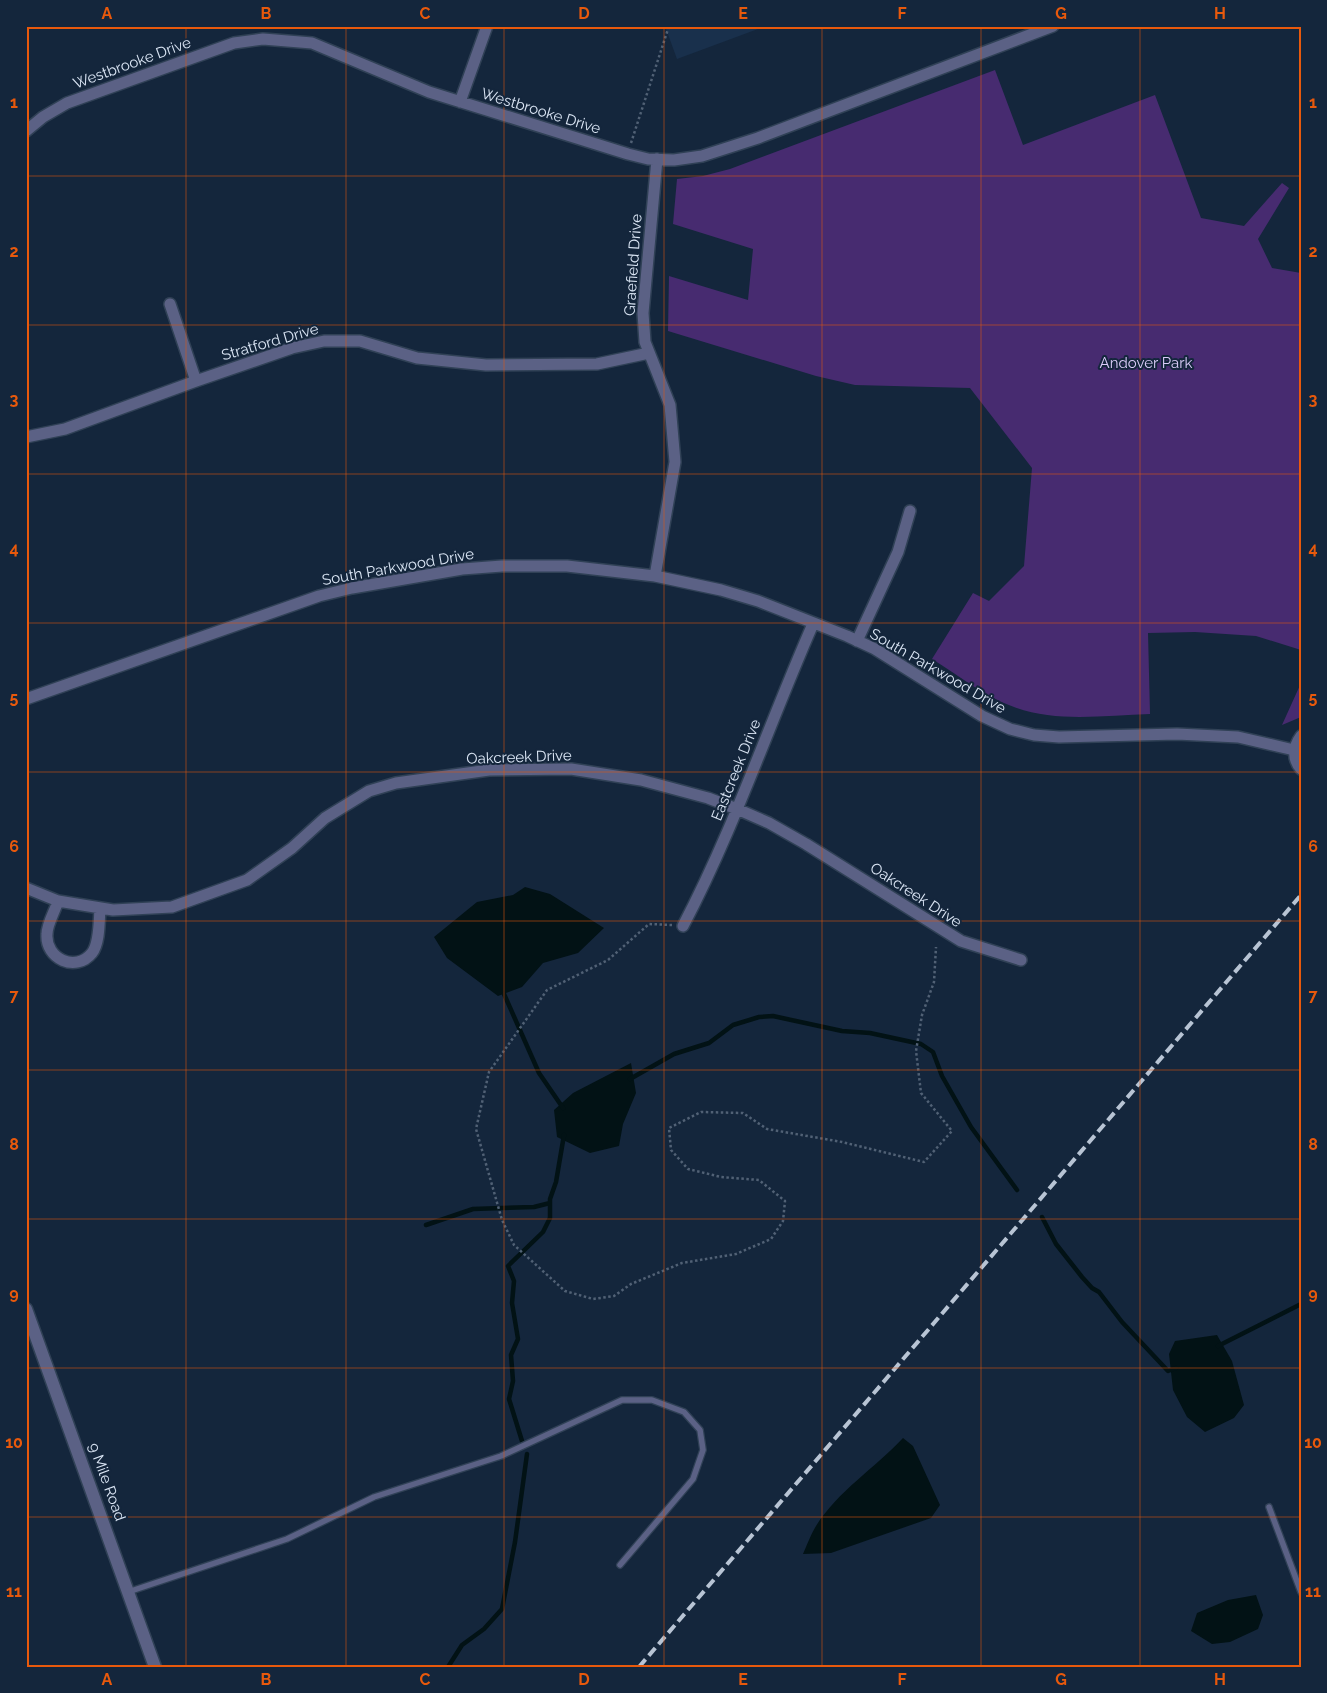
<svg xmlns="http://www.w3.org/2000/svg" width="1327" height="1693" font-family="Raleway,sans-serif">
  <style>
    .built { fill: #19304c }
    .green { fill: #472b70 }
    .water { fill: #021215 }
    .lines { fill: none; stroke-linecap: round; stroke-linejoin: round }
    .stream { stroke: #021215; stroke-width: 4.5 }
    .service-casing { stroke: #304156; stroke-width: 8 }
    .minor-casing { stroke: #304156; stroke-width: 14 }
    .tertiary-casing { stroke: #304156; stroke-width: 15 }
    .path { stroke: #516175; stroke-width: 2.5; stroke-dasharray: 2.5 2.5; stroke-linecap: butt }
    .service { stroke: #5b6185; stroke-width: 5.5 }
    .minor { stroke: #5b6185; stroke-width: 11 }
    .tertiary { stroke: #5b6185; stroke-width: 12 }
    .rail { stroke: #b8c4d4; stroke-width: 4; stroke-dasharray: 10 5; stroke-linecap: butt }
    .grid { fill: none; stroke: #e8590c; stroke-width: 1; stroke-opacity: 0.55 }
    .labels { text-anchor: middle; stroke-width: 4; stroke-linejoin: round; paint-order: stroke }
    .street-label { font-size: 15px; fill: #dce7f6; stroke: #14263c }
    .park-label { font-size: 15px; fill: #dbccf9; stroke: #14263c }
    .neatline { fill: none; stroke: #e8590c; stroke-width: 2 }
    .grid-label { font-size: 16px; text-anchor: middle; font-weight: bold; fill: #e8590c }
  </style>
  <rect width="100%" height="100%" fill="#14263c"/>
  <!-- built -->
  <path class="built" d="M665 26H766L677 59Z"/>
  <!-- green -->
  <path class="green" d="M995 70 1023 145 1155 95 1201 218 1244 226 1282 183 1289 188 1258 239 1272 268 1301 273V650L1256 636 1195 632 1148 633 1150 714C1106 715 1057 723 1014 707 985 697 958 675 932 659L973 593 989 601 1024 566 1032 468 970 388 855 385 816 376 668 331 669 276 748 300 753 249 673 224 677 179 703 176 730 169Z
    M1301 683V717L1282 725Z"/>
  <!-- water -->
  <path class="water" d="M525 887 550 894 604 928 578 953 543 963 522 987 498 996 447 958 434 937 477 902 513 895Z
    M631 1063 636 1093 623 1124 619 1146 590 1153 557 1137 554 1110 573 1093Z
    M1217 1335 1232 1361 1244 1405 1234 1418 1205 1432 1187 1417 1173 1390 1169 1354 1175 1341Z
    M903 1438 913 1446 940 1505 931 1518 831 1553 803 1554C807 1545 811 1534 816 1526 838 1491 875 1468 903 1438Z
    M1256 1595 1263 1615 1258 1629 1230 1642 1212 1644 1191 1631 1197 1613 1228 1600Z"/>
  <g class="lines">
    <!-- stream -->
    <path class="stream" d="M504 994 539 1073 563 1108
      M630 1079 674 1054 709 1043 733 1025 759 1017 773 1016 842 1031 870 1033 921 1044 933 1052 942 1076 971 1127 1017 1190
      M1042 1217 1056 1244 1082 1277 1092 1288 1099 1292 1122 1322 1168 1371 1176 1368
      M426 1225 473 1209 534 1207 550 1203
      M1218 1346 1301 1304
      M522 1441 509 1399 513 1381 511 1355 518 1339 512 1303 514 1281 508 1266 543 1232 550 1218V1199L556 1182 564 1135
      M448 1667 462 1645 484 1629 502 1609 515 1542 527 1454"/>
    <defs>
      <path id="service" d="M1269 1507 1301 1592
        M128 1592 287 1539 374 1497 501 1456 622 1400H652L684 1412 700 1430 703 1450 693 1479 620 1565"/>
      <path id="minor" d="M460 102 487 26
        M26 131 43 117 67 103 234 43 263 39 312 43 429 92 628 154 648 159 674 160 702 156 758 138 1053 26
        M170 304 196 381
        M26 437 65 429 196 381 292 348 324 341H360L417 358 486 365 597 364 649 353
        M655 576 675 462 670 405 645 342 643 313 657 159
        M857 641 898 552 910 511
        M26 699 319 596 352 588 462 569 502 566H567L655 576 721 590 758 601 847 636 875 649 982 716 1010 729 1034 735 1059 737 1177 734 1238 737 1294 750
        M1301 736C1293 747 1292 759 1301 769
        M26 888 58 901 113 910 172 907 247 880 292 848 325 818 369 791 396 783 489 770 571 769 641 780 708 798 737 809 769 823 806 844 961 941 1021 960
        M58 901C55 911 47 924 47 934 45 959 76 973 92 953 100 943 99 920 100 908
        M683 926C734 829 769 724 813 624"/>
      <path id="tertiary" d="M26 1309 155 1667"/>
    </defs>
    <!-- service casing -->
    <use href="#service" class="service-casing"/>
    <!-- minor casing -->
    <use href="#minor" class="minor-casing"/>
    <!-- tertiary casing -->
    <use href="#tertiary" class="tertiary-casing"/>
    <!-- path -->
    <path class="path" d="M631 143 669 26
      M672 925 649 924 608 960 547 990 489 1072 476 1129 502 1220 514 1245 565 1291 593 1299 614 1296 631 1284 682 1263 736 1254 771 1239 783 1221 785 1201 759 1180 721 1177 688 1169 671 1150 669 1128 701 1112 743 1113 767 1129 842 1142 924 1162 952 1131 921 1093 916 1051 922 1015 934 982 936 947"/>
    <!-- service -->
    <use href="#service" class="service"/>
    <!-- minor -->
    <use href="#minor" class="minor"/>
    <!-- tertiary -->
    <use href="#tertiary" class="tertiary"/>
    <!-- rail -->
    <path class="rail" d="M639 1667 1301 895"/>
  </g>
  <!-- grid -->
  <path class="grid" d="M186 26V1667M346 26V1667M504 26V1667M664 26V1667M822 26V1667M981 26V1667M1140 26V1667M26 176H1301M26 325H1301M26 474H1301M26 623H1301M26 772H1301M26 921H1301M26 1070H1301M26 1219H1301M26 1368H1301M26 1517H1301"/>
  <g class="labels">
    <!-- street labels -->
    <g class="street-label">
      <text transform="translate(132 63) rotate(-20)" y="5">Westbrooke Drive</text>
      <text transform="translate(541 111) rotate(17)" y="5">Westbrooke Drive</text>
      <text transform="translate(633 265) rotate(-86)" y="5">Graefield Drive</text>
      <text transform="translate(270 342) rotate(-16)" y="5">Stratford Drive</text>
      <text transform="translate(398 567) rotate(-10)" y="5">South Parkwood Drive</text>
      <text transform="translate(938 671) rotate(30)" y="5">South Parkwood Drive</text>
      <text transform="translate(519 757) rotate(-2)" y="5">Oakcreek Drive</text>
      <text transform="translate(736 770) rotate(-68)" y="5">Eastcreek Drive</text>
      <text transform="translate(916 895) rotate(33)" y="5">Oakcreek Drive</text>
      <text transform="translate(107 1482) rotate(70)" y="5">9 Mile Road</text>
    </g>
    <!-- park labels -->
    <g class="park-label">
      <text x="1146" y="368">Andover Park</text>
    </g>
  </g>
  <!-- border -->
  <rect width="1327" height="1693" fill="none" stroke="#14263c" stroke-width="55"/>
  <rect x="28" y="28" width="1272" height="1638" class="neatline"/>
  <g class="grid-label">
    <text x="107" y="19">A</text>
    <text x="266" y="19">B</text>
    <text x="425" y="19">C</text>
    <text x="584" y="19">D</text>
    <text x="743" y="19">E</text>
    <text x="902" y="19">F</text>
    <text x="1061" y="19">G</text>
    <text x="1220" y="19">H</text>
    <text x="14" y="108">1</text>
    <text x="1313" y="108">1</text>
    <text x="14" y="257">2</text>
    <text x="1313" y="257">2</text>
    <text x="14" y="405">3</text>
    <text x="1313" y="405">3</text>
    <text x="14" y="554">4</text>
    <text x="1313" y="554">4</text>
    <text x="14" y="703">5</text>
    <text x="1313" y="703">5</text>
    <text x="14" y="852">6</text>
    <text x="1313" y="852">6</text>
    <text x="14" y="1001">7</text>
    <text x="1313" y="1001">7</text>
    <text x="14" y="1150">8</text>
    <text x="1313" y="1150">8</text>
    <text x="14" y="1299">9</text>
    <text x="1313" y="1299">9</text>
    <text x="14" y="1448">10</text>
    <text x="1313" y="1448">10</text>
    <text x="14" y="1597">11</text>
    <text x="1313" y="1597">11</text>
    <text x="107" y="1685">A</text>
    <text x="266" y="1685">B</text>
    <text x="425" y="1685">C</text>
    <text x="584" y="1685">D</text>
    <text x="743" y="1685">E</text>
    <text x="902" y="1685">F</text>
    <text x="1061" y="1685">G</text>
    <text x="1220" y="1685">H</text>
  </g>
</svg>
